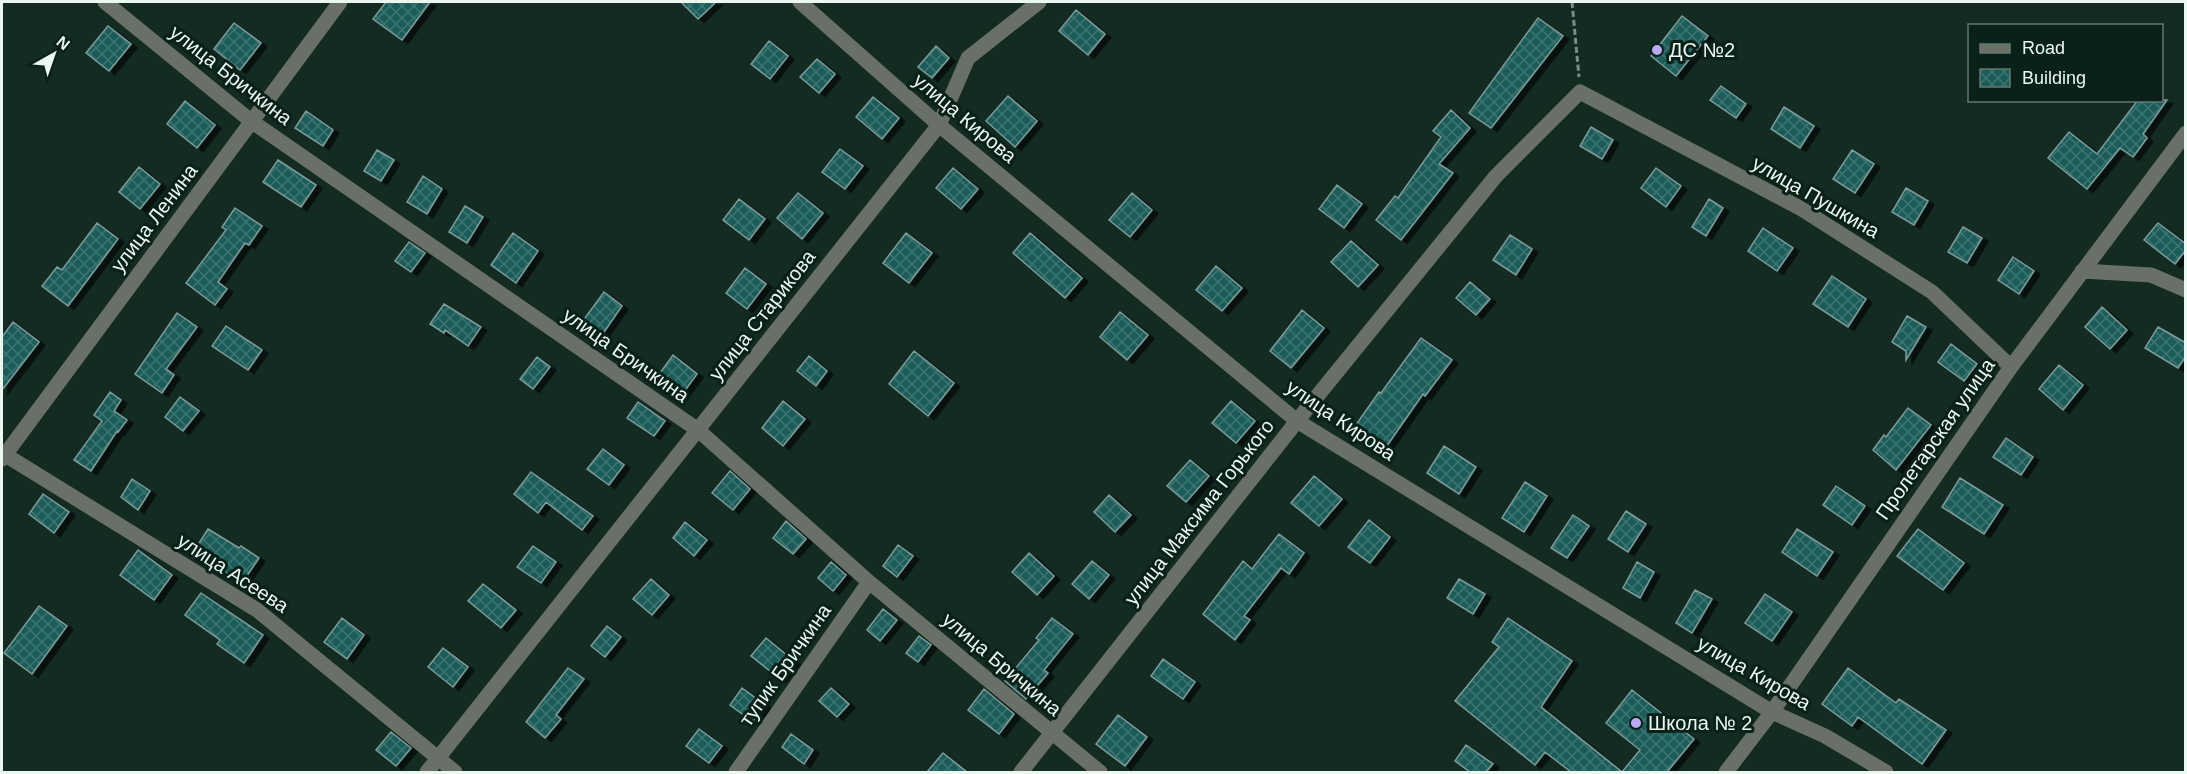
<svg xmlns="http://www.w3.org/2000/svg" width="2187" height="774" font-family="Arial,sans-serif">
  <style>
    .building { fill: url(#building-cross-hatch); stroke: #7c9b99; stroke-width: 1.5; filter: url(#shadow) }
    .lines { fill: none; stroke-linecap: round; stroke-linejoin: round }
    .path { stroke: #7b8e86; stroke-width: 3; stroke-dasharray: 6 3; stroke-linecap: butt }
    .minor { stroke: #697067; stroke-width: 15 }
    .poi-dot { fill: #bca9f5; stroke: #092118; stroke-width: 2 }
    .labels { text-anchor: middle; stroke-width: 6; stroke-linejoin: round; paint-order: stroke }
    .poi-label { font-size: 20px; fill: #eaf8f1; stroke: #092118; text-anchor: start }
    .street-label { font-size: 20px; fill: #eaf8f1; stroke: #092118 }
  </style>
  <defs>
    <pattern id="building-cross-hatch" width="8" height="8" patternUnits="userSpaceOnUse" patternTransform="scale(1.5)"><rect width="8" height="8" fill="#1b5c59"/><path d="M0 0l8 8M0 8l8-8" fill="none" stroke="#3c7471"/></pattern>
    <filter id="shadow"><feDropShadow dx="6" dy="3.5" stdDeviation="0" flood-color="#0009"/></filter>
  </defs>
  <rect width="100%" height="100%" fill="#132b21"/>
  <!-- building -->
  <path class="building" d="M386 2H430L402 40 373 19Z
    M681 2H716L698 19Z
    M1076 10 1105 34 1088 55 1059 31Z
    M1682 16 1708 36 1676 76 1651 56Z
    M1538 18 1563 36 1491 128 1469 113Z
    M234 23 261 43 240 70 214 49Z
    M108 26 131 44 109 71 86 53Z
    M769 41 788 56 770 79 751 64Z
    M936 46 949 58 932 78 918 67Z
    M817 59 835 74 819 93 800 77Z
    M1721 86 1746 104 1736 118 1710 100Z
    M1008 96 1037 121 1015 147 986 121Z
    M873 97 899 118 882 139 856 117Z
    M2138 100H2167L2143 134 2147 138 2133 157 2120 148 2087 189 2048 158 2069 132 2097 154Z
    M185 101 215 125 197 148 167 124Z
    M1784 107 1814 126 1800 148 1771 129Z
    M1451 110 1470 128 1439 164 1453 173 1401 240 1376 220 1395 196 1398 198 1441 137 1433 131Z
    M306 111 333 130 323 146 295 128Z
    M1591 127 1613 140 1602 159 1580 146Z
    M840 149 863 166 845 189 822 172Z
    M377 150 394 160 381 181 364 171Z
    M1852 150 1874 164 1855 193 1833 179Z
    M278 160 316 185 301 207 263 182Z
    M139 167 160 184 140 209 119 192Z
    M953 168 978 189 961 209 936 188Z
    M1656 168 1681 186 1666 207 1641 188Z
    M423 176 442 189 427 214 407 202Z
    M1337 185 1362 204 1344 228 1319 209Z
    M1906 188 1928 201 1914 225 1892 212Z
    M798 193 823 213 802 239 777 218Z
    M1132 193 1152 210 1130 237 1109 220Z
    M739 199 765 219 749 240 723 220Z
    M1709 199 1723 208 1706 236 1692 227Z
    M465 206 483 217 467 243 449 232Z
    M235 208 262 226 249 245 245 243 218 282 227 289 215 305 186 283 226 230 222 227Z
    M97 223 118 239 68 306 42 286 57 267 62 270Z
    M2158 223 2186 244V250L2175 264 2144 240Z
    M1963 227 1982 238 1967 263 1948 252Z
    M1763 228 1793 248 1777 271 1748 251Z
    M513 233 538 251 516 283 491 265Z
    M906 233 932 253 909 283 883 263Z
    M1030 233 1082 278 1065 298 1013 253Z
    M1510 235 1532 249 1516 275 1493 260Z
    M1351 241 1378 265 1358 287 1331 262Z
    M409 242 425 253 411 272 395 261Z
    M2013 257 2034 271 2019 294 1998 280Z
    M1216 266 1242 288 1222 311 1196 290Z
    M745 268 766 284 747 309 726 293Z
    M1832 276 1866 299 1848 327 1813 304Z
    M1470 282 1490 299 1476 315 1456 298Z
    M604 292 622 306 602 335 582 322Z
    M444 304 481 327 468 346 445 330 444 333 430 324Z
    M2102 307 2127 330 2110 349 2085 327Z
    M1302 310 1324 328 1291 368 1270 351Z
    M1120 312 1148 335 1127 360 1100 337Z
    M177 313 197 327 166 369 174 375 162 393 135 374Z
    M1907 316 1926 327 1906 360V351L1892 342Z
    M13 322 39 342 2 390V337Z
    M226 326 262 350 248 370 212 346Z
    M2158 327 2186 343V356L2178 368 2145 348Z
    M1421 338 1452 360 1425 396 1423 394 1384 450 1353 429 1379 392 1381 393Z
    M1951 344 1977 364 1964 381 1938 362Z
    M914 351 954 383 928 416 889 384Z
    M673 355 697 374 681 396 657 377Z
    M809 356 827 371 816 386 797 371Z
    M537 357 550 367 533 389 520 379Z
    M2059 365 2083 385 2063 410 2039 389Z
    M110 392 121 400 114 411 127 420 118 432 117 431 91 471 74 460 102 421 94 415Z
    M180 397 199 411 183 431 165 417Z
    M783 401 805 419 783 446 762 428Z
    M1231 401 1255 421 1236 443 1212 423Z
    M638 402 665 421 654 436 627 418Z
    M1908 408 1931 425 1896 470 1873 450 1884 435 1886 437Z
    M2006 438 2033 457 2021 475 1993 457Z
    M1444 446 1476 467 1459 494 1427 473Z
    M603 449 624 465 609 485 587 469Z
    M1190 460 1209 476 1186 502 1167 486Z
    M730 471 750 489 733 510 712 493Z
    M531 472 593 516 582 530 546 502 538 513 514 494Z
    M1314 476 1342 499 1319 526 1291 503Z
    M1960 478 2003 505 1984 534 1942 507Z
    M132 479 150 491 138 510 121 497Z
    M1525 482 1547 496 1524 532 1502 518Z
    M1836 486 1865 506 1852 525 1823 505Z
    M43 494 69 512 54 533 29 514Z
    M1109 495 1131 515 1115 532 1094 512Z
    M1626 511 1646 524 1628 552 1608 539Z
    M1573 515 1589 526 1567 558 1551 548Z
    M1369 520 1390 537 1370 563 1348 547Z
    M786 521 806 539 793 554 773 538Z
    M685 522 707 540 694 556 673 538Z
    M208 529 239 548 241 546 259 558 242 583 194 551Z
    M1797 529 1833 552 1817 576 1782 552Z
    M1918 529 1964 563 1943 590 1897 556Z
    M1279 534 1304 553 1289 574 1281 568 1244 616 1250 620 1235 640 1203 614 1243 561 1252 569Z
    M898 545 913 556 897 577 883 566Z
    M533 546 556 562 541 583 517 567Z
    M138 550 172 575 154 600 120 575Z
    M1029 553 1054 576 1037 595 1012 572Z
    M1092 561 1109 575 1089 599 1072 584Z
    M831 562 846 575 833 591 818 578Z
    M1637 562 1654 572 1640 598 1623 588Z
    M651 579 669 595 652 615 633 599Z
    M1459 579 1485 594 1473 614 1447 598Z
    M483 584 516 610 501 628 468 601Z
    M1695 590 1712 599 1692 633 1676 623Z
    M201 593 263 635 244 663 217 644 220 640 185 615Z
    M1765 594 1792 612 1772 641 1745 623Z
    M39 606 67 626 32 674 4 653Z
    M883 609 897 620 880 641 867 630Z
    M342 618 364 635 347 659 324 642Z
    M1052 618 1073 634 1044 670 1048 673 1026 699 1005 681 1039 640 1036 638Z
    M1508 618 1572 661 1541 707 1622 772H1571L1545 752 1535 765 1455 701 1499 647 1492 642Z
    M607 626 621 637 605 657 591 646Z
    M919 636 931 645 918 662 906 653Z
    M766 638 794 661 780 679 751 656Z
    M443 648 468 667 453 687 428 667Z
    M1163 659 1195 682 1183 699 1151 676Z
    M568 668 584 679 556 715 561 719 545 738 526 722Z
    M1848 668 1896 703 1899 699 1946 730 1922 764 1858 717 1852 726 1822 704Z
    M742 688 765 705 753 722 730 705Z
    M831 688 849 704 837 717 819 701Z
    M984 689 1014 714 999 734 968 710Z
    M1632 690 1694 739 1667 772H1622L1640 750 1606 723Z
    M1118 715 1147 737 1125 766 1096 744Z
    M699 729 722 746 709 763 686 746Z
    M391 732 411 748 396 766 376 750Z
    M791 734 813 750 804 764 782 747Z
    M1466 745 1493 764 1486 772H1470L1455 761Z
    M943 753 967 772H927Z"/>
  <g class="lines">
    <!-- path -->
    <path class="path" d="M1572 2 1579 77"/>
    <!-- minor -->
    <path class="minor" d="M105 2 251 121 698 430 869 582 1100 772
      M800 2 939 125 1297 421 1772 712 1825 736 1886 772
      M2082 271 2151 275 2186 290
      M2 453 257 610 455 772
      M2 459 340 2
      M427 772 939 125 968 58 1039 2
      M736 772 869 582
      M1021 772 1297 421 1496 176 1580 92 1800 208 1932 292 2011 367
      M1726 772 1772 712 2011 367 2186 133"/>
  </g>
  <!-- markers -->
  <g class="poi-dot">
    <circle cx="1657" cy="50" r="6"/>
    <circle cx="1636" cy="723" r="6"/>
  </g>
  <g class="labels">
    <!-- poi labels -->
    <g class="poi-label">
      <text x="1669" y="57">ДС №2</text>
      <text x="1648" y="730">Школа № 2</text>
    </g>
    <!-- street labels -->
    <g class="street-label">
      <text transform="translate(231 75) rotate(38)" y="7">улица Бричкина</text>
      <text transform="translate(965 118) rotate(40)" y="7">улица Кирова</text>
      <text transform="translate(1816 197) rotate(30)" y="7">улица Пушкина</text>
      <text transform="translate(154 218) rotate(-53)" y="7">улица Ленина</text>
      <text transform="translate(762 315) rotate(-52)" y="7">улица Старикова</text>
      <text transform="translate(626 355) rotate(35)" y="7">улица Бричкина</text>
      <text transform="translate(1341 420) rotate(34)" y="7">улица Кирова</text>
      <text transform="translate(1935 439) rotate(-55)" y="7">Пролетарская улица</text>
      <text transform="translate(1199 512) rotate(-52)" y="7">улица Максима Горького</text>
      <text transform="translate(233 573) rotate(33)" y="7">улица Асеева</text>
      <text transform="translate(1002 664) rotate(40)" y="7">улица Бричкина</text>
      <text transform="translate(785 665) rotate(-55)" y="7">тупик Бричкина</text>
      <text transform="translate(1754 673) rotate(30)" y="7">улица Кирова</text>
    </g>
  </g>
  <!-- border -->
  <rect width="2187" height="774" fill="none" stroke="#eaf8f1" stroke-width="6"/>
  <!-- legend -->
  <rect x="1968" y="24" width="195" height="78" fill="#092118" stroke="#63776f" stroke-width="1.5"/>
  <rect x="1980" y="44" width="30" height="9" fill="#697067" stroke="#63776f" stroke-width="1.5"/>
  <text x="2022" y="54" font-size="18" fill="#eaf8f1">Road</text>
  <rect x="1980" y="69" width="30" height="18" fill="url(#building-cross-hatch)" stroke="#63776f" stroke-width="1.5"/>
  <text x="2022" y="84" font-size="18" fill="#eaf8f1">Building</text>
  <!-- north arrow -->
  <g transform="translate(54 54) rotate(40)" stroke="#092118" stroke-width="4.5" paint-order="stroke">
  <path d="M0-4.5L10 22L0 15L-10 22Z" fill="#eaf8f1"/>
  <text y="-9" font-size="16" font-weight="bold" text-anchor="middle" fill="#eaf8f1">N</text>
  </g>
</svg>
